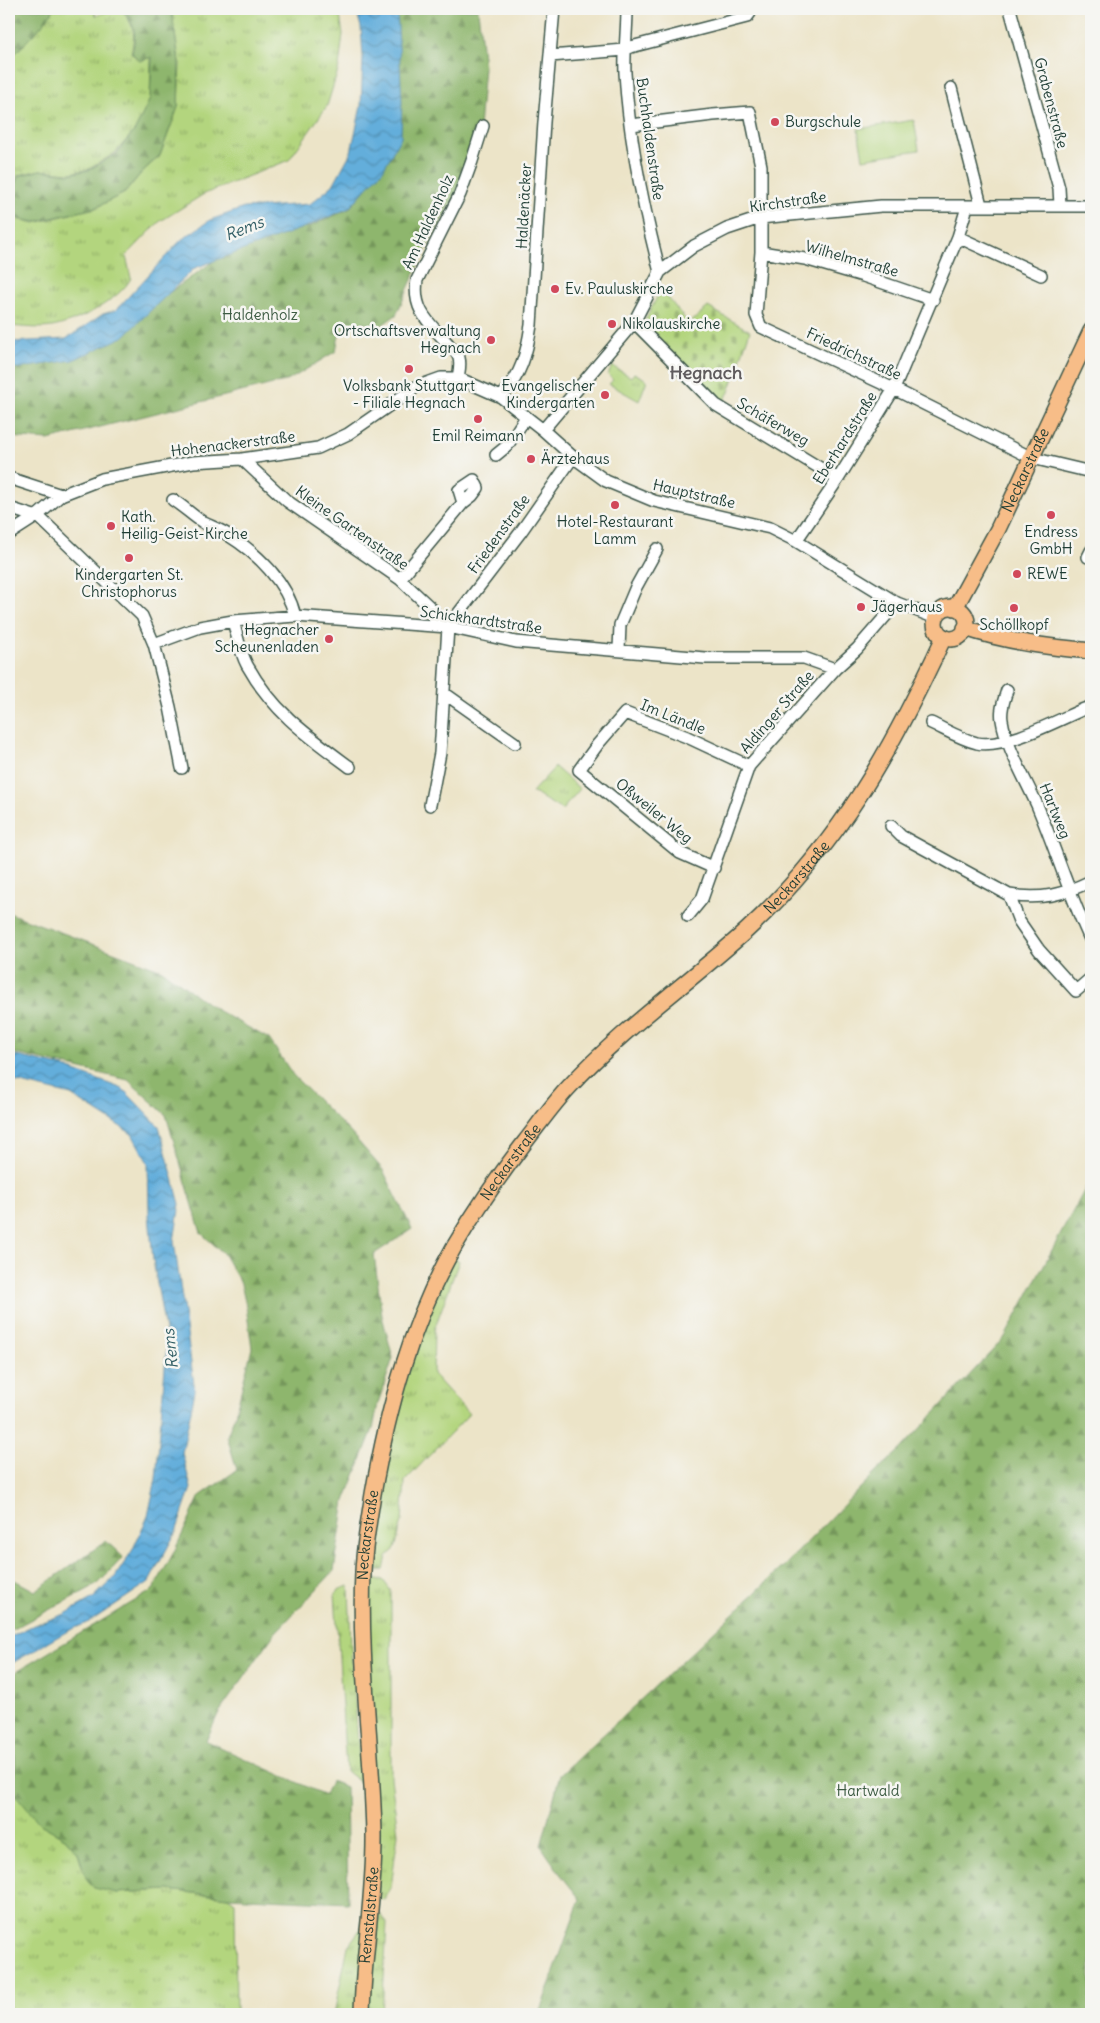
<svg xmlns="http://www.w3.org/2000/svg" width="1100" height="2023" font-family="Delius,sans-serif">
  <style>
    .grass { fill: url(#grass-tufts); stroke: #698959 }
    .forest { fill: url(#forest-firs); stroke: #567a50 }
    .cemetery { fill: url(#cemetery-stones); stroke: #698959 }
    .pitch { fill: #b3d57e; stroke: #698959 }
    .water { fill: url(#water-waves); stroke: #417688 }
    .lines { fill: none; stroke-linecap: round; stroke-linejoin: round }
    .minor-casing { stroke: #3e564a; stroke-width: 14 }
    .major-casing { stroke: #3e564a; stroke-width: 18 }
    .minor { stroke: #fff; stroke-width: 11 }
    .major { stroke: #f7bd88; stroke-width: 15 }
    .poi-dot { fill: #d1495b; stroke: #f6f6f2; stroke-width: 2 }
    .labels { text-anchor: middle; stroke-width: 5; stroke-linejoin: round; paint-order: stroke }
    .street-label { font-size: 15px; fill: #1f3d34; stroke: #f6f6f2 }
    .poi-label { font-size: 15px; fill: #1f3d34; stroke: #f6f6f2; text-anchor: start }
    .park-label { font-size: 15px; fill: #3d5b43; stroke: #f6f6f2 }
    .water-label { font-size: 16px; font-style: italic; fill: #335f66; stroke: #f6f6f2 }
    .quarter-label { font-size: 18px; font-weight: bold; fill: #605c5e; stroke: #f6f6f2 }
  </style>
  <defs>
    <pattern id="grass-tufts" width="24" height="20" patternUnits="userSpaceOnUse" patternTransform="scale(1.25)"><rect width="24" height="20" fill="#b3d57e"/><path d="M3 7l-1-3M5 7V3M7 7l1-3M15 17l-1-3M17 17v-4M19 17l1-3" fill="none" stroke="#91ae68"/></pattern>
    <pattern id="forest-firs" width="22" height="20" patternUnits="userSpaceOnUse" patternTransform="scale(1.25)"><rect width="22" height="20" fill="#8eb66d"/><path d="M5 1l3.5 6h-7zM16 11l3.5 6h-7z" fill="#73955a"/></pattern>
    <pattern id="cemetery-stones" width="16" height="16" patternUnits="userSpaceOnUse" patternTransform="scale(1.25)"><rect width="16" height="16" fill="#b3d57e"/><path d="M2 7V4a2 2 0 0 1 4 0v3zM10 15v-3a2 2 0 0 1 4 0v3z" fill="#91ae68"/></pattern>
    <pattern id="water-waves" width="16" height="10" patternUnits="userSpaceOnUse" patternTransform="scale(1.25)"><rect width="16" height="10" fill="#63aedb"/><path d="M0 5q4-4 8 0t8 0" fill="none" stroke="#518fb2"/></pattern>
  </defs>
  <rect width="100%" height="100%" fill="#f6f6f2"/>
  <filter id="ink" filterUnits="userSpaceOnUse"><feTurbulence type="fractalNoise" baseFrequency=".02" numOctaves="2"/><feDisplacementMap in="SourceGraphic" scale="10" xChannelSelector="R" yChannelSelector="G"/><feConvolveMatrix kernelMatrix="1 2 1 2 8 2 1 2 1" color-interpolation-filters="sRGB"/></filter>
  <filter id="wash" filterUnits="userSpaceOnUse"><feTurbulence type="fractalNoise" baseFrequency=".0096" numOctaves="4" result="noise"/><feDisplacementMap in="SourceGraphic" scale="20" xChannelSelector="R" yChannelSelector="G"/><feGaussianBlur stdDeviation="1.12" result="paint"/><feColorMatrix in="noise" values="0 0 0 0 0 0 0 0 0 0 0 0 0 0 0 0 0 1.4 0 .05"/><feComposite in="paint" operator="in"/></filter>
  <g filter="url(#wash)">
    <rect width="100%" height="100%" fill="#ece4c8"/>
    <!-- grass -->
    <path class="grass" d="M54 9H94L96 16 113 9H121C134 26 136 31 131 53L140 61 151 57 150 99 135 130 115 153 89 169 70 173 40 170 18 175 9 198V60L45 22Z
      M171 9H339L343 34 339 67 327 106 289 160 204 194 159 222 126 256 131 278C121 299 76 323 52 327 39 329 23 327 9 326V209L18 219 35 223 95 208 125 193 142 172 160 156 178 107 180 64Z
      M612 366 631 377 634 373 647 380 639 401 609 384 613 380 608 375Z
      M555 767 580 789 562 810 532 792Z
      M451 1254 459 1261 434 1330 433 1374 469 1414 405 1481 402 1521 395 1549 387 1556 384 1570H375L371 1566 375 1523 392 1405Z
      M374 1580H383L391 1591V1778L398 1833 391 1888 384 1900 377 1898 362 1590Z
      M349 1586 351 1647 361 1783 346 1771 335 1593 340 1589Z
      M9 1740 13 1741 16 1768 40 1824 65 1838 79 1853 86 1878 117 1893 168 1890 228 1897 235 1902 236 2014H9Z
      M381 1914 387 1923 382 2014H334L348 1946 369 1917Z"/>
    <!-- forest -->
    <path class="forest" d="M9 9H54L45 22 9 60Z
      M122 9H171L172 12 179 63 178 107 160 155 142 172 124 193 95 208 35 222 19 219 9 208C9 196 14 187 19 176L40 170 69 174 89 170 116 154 135 130 150 99 152 57 140 61 132 53C137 31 135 26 122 9Z
      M391 9H478L484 67 479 128 458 193 429 242 396 315 379 327C366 322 349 320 340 334 338 338 337 346 336 351L289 380 48 440 9 437V363L74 356 162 298 225 253 277 230 309 227 349 209 375 177Z
      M9 913 162 970 215 1009 269 1039 293 1075 349 1131 383 1170 412 1229 374 1254 382 1316 393 1358 378 1403 373 1429 345 1501 334 1571 275 1633 218 1714 206 1741 325 1795 331 1781 346 1787 348 1903 228 1897 168 1890 117 1893 94 1888 86 1878 78 1853 65 1838 40 1824 9 1787 16 1768 13 1741 9 1740V1676L153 1590 174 1552 200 1496 237 1470 227 1436 235 1415 252 1348 246 1306 241 1284 223 1253 201 1233 166 1115 128 1080 9 1052Z
      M1091 1178V2014H539L580 1899 561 1875 541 1846 560 1775 784 1566 872 1476 901 1449 1005 1337Z
      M106 1541 123 1557 98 1584 9 1631V1577L35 1591Z"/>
    <!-- cemetery -->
    <path class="cemetery" d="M661 289 689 324 708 307 750 331 729 392 722 404 643 325Z"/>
    <!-- pitch -->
    <path class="pitch" d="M914 120 919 150 863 159 858 129Z"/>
    <!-- water -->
    <path class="water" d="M356 9H397L402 101 401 137 383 170 349 208 308 226 195 268 123 337 73 360 22 368H9V342L66 339 103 314 116 310 181 240 210 220 244 208 310 204 333 185 351 152 361 106 363 57 361 27Z
      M9 1054 64 1067 123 1089 159 1126 180 1204 174 1241 195 1391 182 1453 191 1488 176 1532 149 1582 91 1621 66 1632 9 1665V1637L34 1625 65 1614 93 1598 115 1577 132 1551 148 1516 156 1479 167 1342 153 1260 149 1215 148 1163 132 1134 71 1095 9 1080Z"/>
  </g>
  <g filter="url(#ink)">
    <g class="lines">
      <defs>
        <path id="minor" d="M627 9C627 30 624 52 625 73 629 140 643 207 660 272
          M1010 9 1059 188 1060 205
          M627 48 747 17 750 13 749 9
          M550 56 625 50
          M951 88 981 205
          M631 125 713 115 750 112 761 166V252L756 315 761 327 894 389 1032 458 1091 472
          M958 237 1041 275
          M761 252 805 259 863 276 933 300
          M634 322 716 405 838 479
          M458 378C459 371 461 365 459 358 458 354 454 350 450 346 431 324 412 312 417 280L460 194 472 161 483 126
          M501 397C521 376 527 353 531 325L544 122 554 9
          M543 430 634 322 660 272 694 246 727 229 760 218 881 206H1091
          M496 455 507 446 526 417
          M242 459 287 501 400 579 433 610 436 626
          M9 478 61 495
          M173 500C184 507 193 516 204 523 212 527 221 530 228 535 257 553 287 582 295 616
          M9 508 40 518 142 616 154 644 170 707 182 768
          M9 534 37 516 61 495 102 479 193 462 242 459 318 448 348 434 416 387 441 378H458L501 397 543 430 573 457 606 481 654 501 770 528 796 541 897 603 936 618
          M796 541 838 479 894 389 958 237 967 207
          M1088 557 1091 551
          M400 579 463 503 472 496 478 488 474 480 459 490 463 503
          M233 621C237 635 240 652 247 665 273 712 308 736 350 767
          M154 644 200 627 233 621 295 616 448 627 516 642 705 658H804L835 669
          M619 650 620 625 636 587 657 549
          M1007 690C1004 701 1000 709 1002 720 1006 747 1026 780 1037 805 1056 850 1070 897 1091 941
          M444 693 515 743
          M931 723C946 730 961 739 977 743 1005 749 1058 720 1084 709L1091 707
          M430 805 440 753 448 627 520 533 573 457
          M891 826 901 836 1009 895C1042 900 1062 895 1091 881
          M714 868 680 853 579 770 598 744 625 713 687 737 749 766
          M1009 895 1019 921 1039 950 1076 991 1091 978
          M688 916 702 899 749 766 835 669 857 649 897 603"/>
        <g id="major">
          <circle cx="951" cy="623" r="16"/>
          <path id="s1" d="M955 608 998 529 1091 331"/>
          <path d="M965 628C1006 642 1049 647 1091 651"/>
          <path id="s2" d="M362 2014C363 1954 375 1893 374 1833 372 1746 359 1659 363 1572 364 1546 369 1520 373 1494 388 1409 411 1322 454 1247 475 1211 499 1176 525 1142 539 1124 553 1104 569 1087 623 1028 689 983 747 930 839 845 892 749 944 637"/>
        </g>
      </defs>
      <!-- minor casing -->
      <use href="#minor" class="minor-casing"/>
      <!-- major casing -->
      <use href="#major" class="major-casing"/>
      <!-- minor -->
      <use href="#minor" class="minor"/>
      <!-- major -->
      <use href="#major" class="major"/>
    </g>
  </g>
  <!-- markers -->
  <g class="poi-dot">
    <circle cx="775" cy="122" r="5"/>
    <circle cx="555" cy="289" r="5"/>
    <circle cx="612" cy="324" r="5"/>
    <circle cx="491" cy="340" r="5"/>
    <circle cx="409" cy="369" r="5"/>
    <circle cx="605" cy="395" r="5"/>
    <circle cx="478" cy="419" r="5"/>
    <circle cx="531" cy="459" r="5"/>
    <circle cx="615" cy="505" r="5"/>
    <circle cx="1051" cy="515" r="5"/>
    <circle cx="111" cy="526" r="5"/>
    <circle cx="129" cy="558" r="5"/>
    <circle cx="1017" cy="574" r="5"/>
    <circle cx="861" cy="607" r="5"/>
    <circle cx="1014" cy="608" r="5"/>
    <circle cx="329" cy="639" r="5"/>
  </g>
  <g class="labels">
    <!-- street labels -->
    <g class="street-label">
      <text transform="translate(1051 103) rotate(75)" y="5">Grabenstraße</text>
      <text transform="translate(650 139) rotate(82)" y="5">Buchhaldenstraße</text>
      <text transform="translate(788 202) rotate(-8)" y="5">Kirchstraße</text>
      <text transform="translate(524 206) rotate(-87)" y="5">Haldenäcker</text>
      <text transform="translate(428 222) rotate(-65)" y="5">Am Haldenholz</text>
      <text transform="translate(852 259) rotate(16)" y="5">Wilhelmstraße</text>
      <text transform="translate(854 354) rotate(25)" y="5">Friedrichstraße</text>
      <text transform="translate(773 422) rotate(30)" y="5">Schäferweg</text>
      <text transform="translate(845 438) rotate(-58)" y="5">Eberhardstraße</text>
      <text transform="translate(233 444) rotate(-7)" y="5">Hohenackerstraße</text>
      <text dy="5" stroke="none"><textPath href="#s1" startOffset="155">Neckarstraße</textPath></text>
      <text transform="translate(694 494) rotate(13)" y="5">Hauptstraße</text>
      <text transform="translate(352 528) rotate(35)" y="5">Kleine Gartenstraße</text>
      <text transform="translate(499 534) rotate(-54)" y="5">Friedenstraße</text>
      <text transform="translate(481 620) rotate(8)" y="5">Schickhardtstraße</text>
      <text transform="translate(777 712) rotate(-49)" y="5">Aldinger Straße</text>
      <text transform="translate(673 717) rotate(22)" y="5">Im Ländle</text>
      <text transform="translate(654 811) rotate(39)" y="5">Oßweiler Weg</text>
      <text transform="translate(1055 811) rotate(68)" y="5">Hartweg</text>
      <text dy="5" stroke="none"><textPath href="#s2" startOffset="1290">Neckarstraße</textPath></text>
      <text dy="5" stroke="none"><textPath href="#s2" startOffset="885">Neckarstraße</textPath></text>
      <text dy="5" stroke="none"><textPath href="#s2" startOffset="480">Neckarstraße</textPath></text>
      <text dy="5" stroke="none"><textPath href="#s2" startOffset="99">Remstalstraße</textPath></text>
    </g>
    <!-- poi labels -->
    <g class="poi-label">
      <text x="785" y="127">Burgschule</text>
      <text x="565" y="294">Ev. Pauluskirche</text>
      <text x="622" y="329">Nikolauskirche</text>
      <text x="481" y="336" text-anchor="end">Ortschaftsverwaltung<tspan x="481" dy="17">Hegnach</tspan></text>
      <text x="409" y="391" text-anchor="middle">Volksbank Stuttgart<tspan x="409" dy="17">- Filiale Hegnach</tspan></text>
      <text x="595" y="391" text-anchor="end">Evangelischer<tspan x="595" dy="17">Kindergarten</tspan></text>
      <text x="478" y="441" text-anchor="middle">Emil Reimann</text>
      <text x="541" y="464">Ärztehaus</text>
      <text x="121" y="522">Kath.<tspan x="121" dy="17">Heilig-Geist-Kirche</tspan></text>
      <text x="615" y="527" text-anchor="middle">Hotel-Restaurant<tspan x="615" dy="17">Lamm</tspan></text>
      <text x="1051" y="537" text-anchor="middle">Endress<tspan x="1051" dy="17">GmbH</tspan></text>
      <text x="1027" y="579">REWE</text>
      <text x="129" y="580" text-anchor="middle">Kindergarten St.<tspan x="129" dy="17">Christophorus</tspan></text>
      <text x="871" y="612">Jägerhaus</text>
      <text x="1014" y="630" text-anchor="middle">Schöllkopf</text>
      <text x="319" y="635" text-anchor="end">Hegnacher<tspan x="319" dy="17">Scheunenladen</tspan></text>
    </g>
    <!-- park labels -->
    <g class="park-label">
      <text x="260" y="320">Haldenholz</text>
      <text x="868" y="1796">Hartwald</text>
    </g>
    <!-- water labels -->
    <g class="water-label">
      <text transform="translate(244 228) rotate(-21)" y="6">Rems</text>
      <text transform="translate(170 1349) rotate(-96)" y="6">Rems</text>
    </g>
    <!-- quarter labels -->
    <g class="quarter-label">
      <text x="706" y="379">Hegnach</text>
    </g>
  </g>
  <!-- margin -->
  <rect width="1100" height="2023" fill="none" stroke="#f6f6f2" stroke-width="30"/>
</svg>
